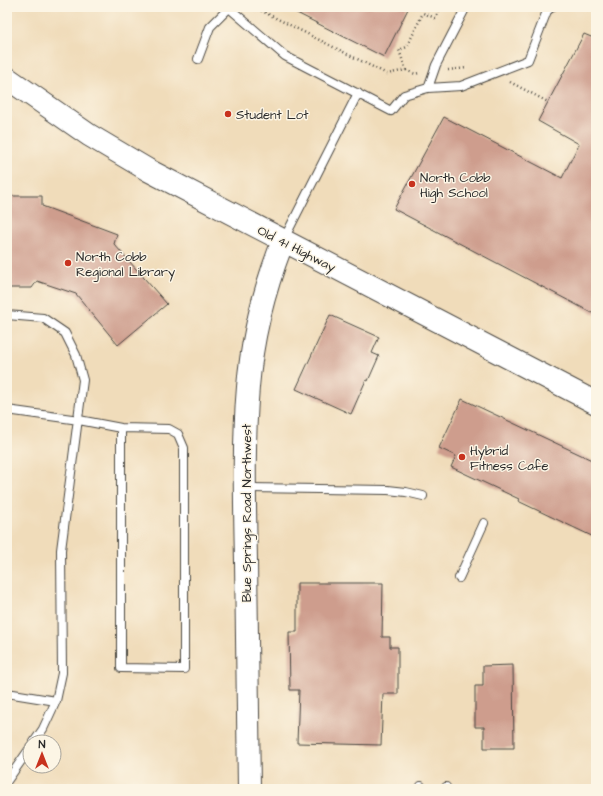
<svg xmlns="http://www.w3.org/2000/svg" width="603" height="796" font-family="'Architects Daughter',sans-serif">
  <style>
    .building { fill: #ce9d8d }
    .lines { fill: none; stroke-linecap: round; stroke-linejoin: round }
    .lane-casing { stroke: #494640; stroke-width: 10 }
    .secondary-casing { stroke: #494640; stroke-width: 24 }
    .path { stroke: #494640; stroke-width: 2.5; stroke-dasharray: 1 3; stroke-linecap: butt }
    .lane { stroke: #fff; stroke-width: 8 }
    .secondary { stroke: #fff; stroke-width: 22 }
    .poi-dot { fill: #c8321e; stroke: #fcf5e5; stroke-width: 1.5 }
    .labels { text-anchor: middle; stroke-width: 3; stroke-linejoin: round; paint-order: stroke }
    .poi-label { font-size: 13px; fill: #2b2b2b; stroke: #fcf5e5; text-anchor: start }
    .street-label { font-size: 13px; fill: #2b2b2b; stroke: #fcf5e5 }
  </style>
  <rect width="100%" height="100%" fill="#fcf5e5"/>
  <filter id="ink" filterUnits="userSpaceOnUse"><feTurbulence type="fractalNoise" baseFrequency=".025" numOctaves="2"/><feDisplacementMap in="SourceGraphic" scale="8" xChannelSelector="R" yChannelSelector="G"/><feConvolveMatrix kernelMatrix="1 2 1 2 8 2 1 2 1" color-interpolation-filters="sRGB"/></filter>
  <filter id="wash" filterUnits="userSpaceOnUse"><feTurbulence type="fractalNoise" baseFrequency=".012" numOctaves="4" result="noise"/><feDisplacementMap in="SourceGraphic" scale="16" xChannelSelector="R" yChannelSelector="G"/><feGaussianBlur stdDeviation="0.9" result="paint"/><feColorMatrix in="noise" values="0 0 0 0 0 0 0 0 0 0 0 0 0 0 0 0 0 1.4 0 .05"/><feComposite in="paint" operator="in"/></filter>
  <g filter="url(#wash)">
    <rect width="100%" height="100%" fill="#f0dcba"/>
    <g id="blocks">
      <!-- building -->
      <path class="building" d="M285 7H409L384 57Z
        M584 34 596 39V315L394 209 444 117 562 178 579 144 538 121Z
        M7 196H42V206L117 234 114 244 167 304 118 345 76 294 37 281 32 288H7Z
        M330 315 379 337 372 353 379 356 368 381 366 380 351 414 296 389Z
        M462 399 596 462V538L518 501 519 499 451 467 456 456 439 448Z
        M297 583H383L382 637H390V647H398V694H383L381 745 297 743 299 690H290L289 632H297Z
        M513 665 514 748H484V727H475V686H483V666Z"/>
    </g>
  </g>
  <g filter="url(#ink)">
    <use href="#blocks" fill-opacity="0" stroke="#494640" stroke-width="1"/>
    <g class="lines">
      <defs>
        <path id="lane" d="M228 7 285 56 391 111 404 95 428 88 461 86 528 60 547 11 552 7
          M198 59 210 27 229 8
          M428 88 436 65 466 7
          M284 239 358 93
          M7 315 43 318 65 333 76 355 83 380 61 550 62 673 56 701 43 729 34 742
          M7 410 79 420 121 428 169 429 178 434 184 448V669L121 668V428
          M246 488 388 490 406 492 423 496
          M459 578 484 523
          M7 693 56 701
          M7 781 30 748
          M421 786V789
          M446 787V789"/>
        <path id="secondary" d="M7 78 89 135 148 170 596 403
          M249 789C248 713 247 638 246 562 245 504 243 445 248 387 252 337 265 287 283 241"/>
      </defs>
      <!-- lane casing -->
      <use href="#lane" class="lane-casing"/>
      <!-- secondary casing -->
      <use href="#secondary" class="secondary-casing"/>
      <!-- path -->
      <path class="path" d="M254 7 387 74 406 70 399 50 407 47 423 13 435 18 441 7
        M406 70 415 74 419 73
        M448 70 467 68
        M510 82 548 102"/>
      <!-- lane -->
      <use href="#lane" class="lane"/>
      <!-- secondary -->
      <use href="#secondary" class="secondary"/>
    </g>
  </g>
  <!-- markers -->
  <g class="poi-dot">
    <circle cx="228" cy="114" r="4"/>
    <circle cx="412" cy="184" r="4"/>
    <circle cx="68" cy="263" r="4"/>
    <circle cx="462" cy="457" r="4"/>
  </g>
  <g class="labels">
    <!-- poi labels -->
    <g class="poi-label">
      <text x="236" y="119">Student Lot</text>
      <text x="420" y="182">North Cobb<tspan x="420" dy="15">High School</tspan></text>
      <text x="76" y="261">North Cobb<tspan x="76" dy="15">Regional Library</tspan></text>
      <text x="470" y="455">Hybrid<tspan x="470" dy="15">Fitness Cafe</tspan></text>
    </g>
    <!-- street labels -->
    <g class="street-label">
      <text transform="translate(297 248) rotate(27)" y="5">Old 41 Highway</text>
      <text transform="translate(246 513) rotate(-90)" y="5">Blue Springs Road Northwest</text>
    </g>
  </g>
  <!-- margin -->
  <rect width="603" height="796" fill="none" stroke="#fcf5e5" stroke-width="24"/>
  <!-- north arrow -->
  <g transform="translate(42 754)"><circle r="19" fill="#fcf5e5" stroke="#a8a49b"/>
  <path d="M0-3L7 15L0 10L-7 15Z" fill="#c8321e"/>
  <text y="-6" font-size="11" font-weight="bold" text-anchor="middle" fill="#2b2b2b">N</text>
  </g>
</svg>
